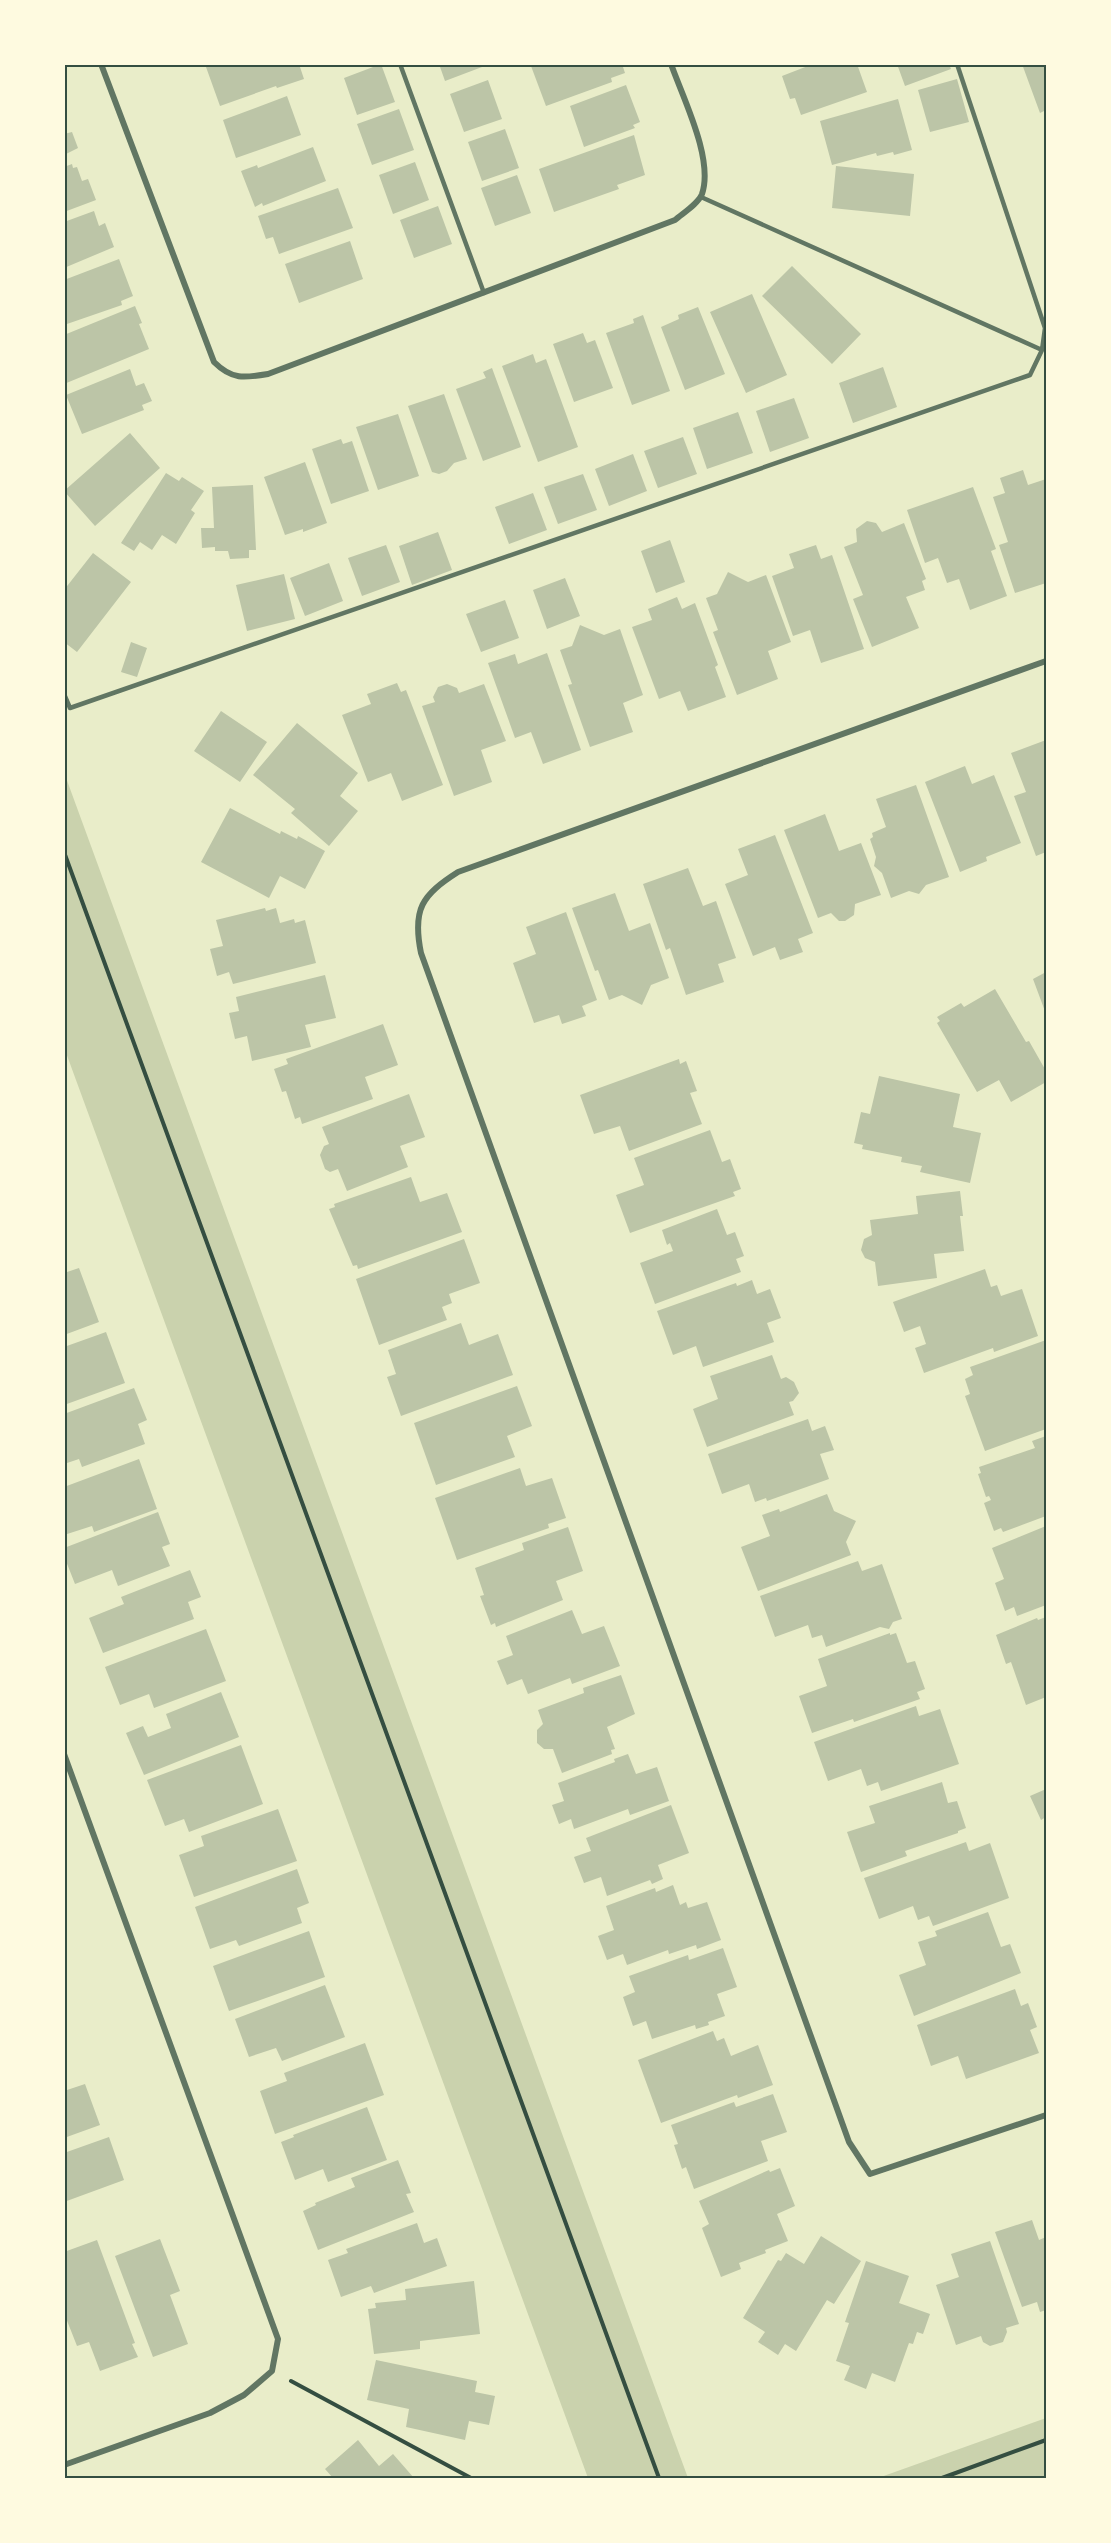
<svg xmlns="http://www.w3.org/2000/svg" width="1111" height="2543" font-family="'Varela Round',sans-serif">
  <style>
    .green { fill: #cad2ad }
    .building { fill: #bcc5a7 }
    .lines { fill: none; stroke-linecap: round; stroke-linejoin: round }
    .path { stroke: #344e41; stroke-width: 4 }
    .service { stroke: #617663; stroke-width: 4.5 }
    .minor { stroke: #617663; stroke-width: 6 }
    .neatline { fill: none; stroke: #344e41; stroke-width: 2 }
  </style>
  <rect width="100%" height="100%" fill="#e9edc9"/>
  <!-- green -->
  <path class="green" d="M65 775 688 2478H588L65 1050Z
    M1046 2418V2478H878Z"/>
  <!-- building -->
  <path class="building" d="M212 64H299L304 79 277 88 276 86 220 106 206 67Z
    M381 64 395 102 357 115 344 78Z
    M439 64H482V67L445 81Z
    M537 64H622L625 73 611 78 612 82 546 106 531 66Z
    M813 64H857L867 92 801 115 795 98 790 99 782 76Z
    M897 64H949L951 69 905 86Z
    M1022 64H1046V110L1040 113Z
    M957 79 969 122 930 132 918 90Z
    M488 80 502 119 464 132 450 94Z
    M626 85 640 122 633 125 635 128 584 147 570 106Z
    M287 96 301 135 236 158 223 120Z
    M898 99 912 150 894 155 893 152 877 156 876 153 832 165 820 121Z
    M399 109 414 150 372 165 357 124Z
    M505 129 519 168 482 181 468 142Z
    M72 132 78 148 64 155V134Z
    M634 135 645 175 617 185 619 189 554 212 539 169Z
    M313 147 326 181 263 206 262 203 255 207 241 171 257 165 258 168Z
    M415 162 429 200 393 214 379 175Z
    M72 164 73 168 77 167 82 181 88 179 96 200 64 212V167Z
    M836 166 914 174 910 216 832 208Z
    M517 175 531 213 495 226 481 188Z
    M338 188 353 228 279 254 273 237 266 239 258 216Z
    M438 206 452 244 414 258 400 220Z
    M94 211 99 226 105 223 114 247 64 268V222Z
    M350 241 363 279 299 303 285 264Z
    M119 259 133 296 121 301 122 305 64 325V280Z
    M792 266 861 334 832 364 762 296Z
    M752 294 787 375 746 393 710 312Z
    M135 306 142 323 139 324 149 349 64 384V335Z
    M698 307 725 374 685 390 661 327 679 319 678 315Z
    M643 315 670 391 632 405 606 333 634 323 633 319Z
    M583 333 587 343 595 340 613 388 574 402 553 344Z
    M533 354 536 363 546 359 578 447 538 462 502 366Z
    M883 367 897 407 853 423 839 383Z
    M492 368 521 447 483 461 456 389 486 378 483 372Z
    M130 369 136 386 144 383 152 401 142 405 144 410 82 434 66 395Z
    M444 394 467 459 454 463 447 471 439 474 432 472 408 406Z
    M794 398 809 438 770 452 756 411Z
    M738 412 753 453 707 469 693 428Z
    M398 414 419 476 378 490 356 427Z
    M130 433 160 468 95 526 64 491Z
    M683 437 697 474 658 488 644 451Z
    M341 439 343 444 352 441 369 491 331 504 312 449Z
    M633 454 647 491 609 506 595 469Z
    M305 462 327 523 303 532V529L285 535 264 477Z
    M1023 470 1028 485 1046 479V583L1015 593 999 545 1008 542 993 497 1005 493 1000 478Z
    M166 473 179 481 182 477 204 491 191 510 195 513 176 544 162 535 152 550 140 542 134 551 121 543Z
    M583 474 597 510 558 524 544 487Z
    M253 485 256 550H249V558L230 559 228 551H215V547L202 548 201 528H214L212 487Z
    M973 487 996 549 991 551 1007 596 970 610 959 579 947 583 938 558 925 563 907 510Z
    M533 493 547 530 509 544 495 507Z
    M867 521 876 523 882 532 904 523 926 579 922 581 925 590 906 597 919 628 872 647 853 599 863 595 844 547 857 542 856 529Z
    M438 532 452 570 412 585 399 546Z
    M670 540 685 582 656 593 641 551Z
    M386 545 400 582 362 596 348 558Z
    M816 545 821 559 832 555 864 649 821 663 810 630 793 636 772 576 794 568 789 554Z
    M93 553 131 582 77 652 64 642V590Z
    M329 563 343 601 305 616 290 578Z
    M728 572 748 582 766 575 791 642 768 651 778 679 737 695 713 632 718 630 706 598 717 594Z
    M284 574 295 619 247 631 236 585Z
    M565 578 580 616 547 629 533 590Z
    M677 597 682 609 695 603 718 665 715 667 726 697 688 711 680 691 659 699 632 627 652 620 648 609Z
    M505 600 519 638 481 652 466 614Z
    M580 625 604 635 620 629 643 695 623 703 633 732 590 747 568 685 572 684 560 650 572 646Z
    M131 642 147 648 137 677 121 672Z
    M547 653 581 750 543 764 531 732 515 738 488 663 515 654 518 664Z
    M397 683 401 692 406 690 443 785 402 801 391 773 368 782 342 715 371 704 367 694Z
    M447 684 457 688 459 693 484 684 506 741 481 750 492 782 454 796 422 706 435 702 433 697 438 687Z
    M221 711 267 742 240 782 194 751Z
    M297 723 358 773 340 796 358 811 329 846 291 813 295 809 253 775Z
    M1046 740V852L1036 856 1014 796 1026 792 1011 753Z
    M965 766 972 784 994 775 1021 843 986 857 987 861 960 872 925 782Z
    M916 785 949 877 926 885 919 894 909 891 891 898 882 873 874 866 876 857 870 839 873 837 872 833 886 827 876 799Z
    M230 808 280 834 281 831 297 839 298 836 325 851 305 889 280 876 269 898 201 862Z
    M825 814 839 851 861 843 881 895 855 904 854 915 845 921H839L831 913 818 918 784 830Z
    M775 835 813 933 798 939 803 952 780 960 775 947 753 956 725 884 748 875 738 849Z
    M688 868 703 906 716 901 736 958 718 964 724 982 686 995 670 948 666 950 643 884Z
    M615 893 629 931 650 923 669 978 651 985 642 1005 622 995 609 1000 598 970 595 971 572 908Z
    M265 908 266 911 276 908 280 923 294 919 295 923 305 920 316 963 233 984 229 972 217 976 210 949 223 946 216 920Z
    M566 912 597 1000 582 1006 586 1016 562 1024 559 1015 534 1023 513 963 536 954 526 927Z
    M1046 972V1014L1033 979Z
    M325 975 336 1018 305 1025 311 1047 252 1061 247 1036 235 1039 229 1013 239 1011 236 997Z
    M995 989 1026 1042 1029 1041 1046 1071V1082L1011 1102 999 1080 977 1092 937 1023 940 1021 937 1017 961 1003 964 1007Z
    M383 1024 398 1065 365 1077 373 1099 302 1124 300 1117 295 1119 286 1091 282 1092 274 1069 288 1064 286 1059Z
    M679 1059 680 1064 686 1061 697 1091 690 1093 702 1124 629 1151 620 1126 594 1134 580 1095Z
    M879 1076 960 1094 953 1127 981 1133 970 1183 920 1172 922 1166 901 1162 902 1157 862 1149 863 1145 854 1143 861 1112 870 1114Z
    M409 1094 425 1137 400 1146 408 1167 347 1191 338 1169 330 1172 325 1169 320 1155 324 1146 329 1144 322 1127Z
    M710 1130 722 1162 730 1159 741 1189 733 1192 735 1196 630 1233 616 1195 644 1185 634 1158Z
    M411 1177 420 1202 447 1193 462 1232 358 1269 357 1265 353 1266 329 1209 335 1207 334 1204Z
    M960 1191 963 1216H960L964 1251 934 1254 937 1278 878 1286 875 1262 865 1258 861 1250 864 1239 872 1235 870 1220 918 1214 916 1196Z
    M717 1209 727 1235 735 1232 744 1256 736 1259 741 1272 655 1304 640 1263 673 1251 670 1243 667 1245 662 1230Z
    M464 1239 480 1283 449 1294 452 1303 442 1307 447 1320 379 1345 356 1279Z
    M79 1268 99 1322 64 1335V1273Z
    M985 1269 991 1287 997 1285 1001 1296 1022 1289 1038 1336 994 1352 993 1348 924 1373 915 1348 926 1344 920 1326 904 1332 893 1302Z
    M752 1280 757 1294 770 1289 781 1318 767 1323 774 1342 703 1367 696 1346 673 1355 657 1311 736 1283 737 1286Z
    M461 1323 469 1345 498 1334 513 1375 401 1416 387 1377 396 1374 388 1350Z
    M106 1332 125 1383 64 1405V1347Z
    M1046 1340V1429L985 1451 965 1396 970 1394 965 1379 973 1375 970 1367Z
    M772 1355 781 1379 786 1377 794 1382 799 1393 793 1401 789 1402 794 1415 707 1447 693 1409 718 1399 710 1376Z
    M517 1386 532 1426 507 1436 515 1457 436 1485 414 1423Z
    M134 1388 147 1420 138 1424 145 1444 82 1467 79 1459 64 1464V1414Z
    M808 1419 812 1431 825 1426 834 1450 820 1454 829 1479 767 1501 766 1498 755 1502 749 1484 722 1494 708 1454Z
    M1046 1436V1516L1003 1532 1001 1528 994 1531 984 1503 991 1500 989 1496 986 1497 978 1474 981 1473 979 1467 1035 1448 1032 1441Z
    M139 1459 157 1509 94 1532 92 1526 64 1535V1487Z
    M520 1468 526 1486 552 1478 566 1518 548 1524 549 1528 457 1560 435 1498Z
    M827 1494 834 1511 856 1521 846 1542 851 1555 758 1591 741 1547 770 1536 762 1515 779 1509 780 1512Z
    M158 1512 170 1544 162 1547 170 1566 118 1586 112 1570 75 1584 64 1556V1548Z
    M1046 1526V1605L1017 1616 1014 1607 1005 1611 995 1583 1004 1579 992 1548Z
    M568 1527 583 1571 556 1581 563 1600 496 1627 495 1623 491 1625 480 1596 484 1595 475 1568 524 1550 522 1543Z
    M858 1561 862 1571 882 1564 902 1619 893 1622 889 1629 880 1627 826 1647 822 1635 812 1638 808 1625 775 1637 760 1596Z
    M190 1570 201 1597 188 1602 194 1619 103 1653 89 1618 124 1604 121 1597Z
    M572 1610 582 1634 604 1626 620 1666 572 1684 570 1678 528 1694 522 1679 507 1685 497 1661 513 1655 506 1636Z
    M1046 1617V1697L1026 1705 1011 1662 1006 1664 996 1635 1037 1618 1038 1620Z
    M206 1629 226 1681 154 1708 149 1694 120 1705 105 1667Z
    M890 1633V1635L896 1633 907 1663 915 1661 925 1689 917 1692 920 1699 854 1722 853 1719 812 1733 799 1696 827 1686 818 1659Z
    M621 1675 635 1714 607 1727 615 1749 611 1750 612 1754 562 1773 553 1749H544L537 1743V1730L543 1724 538 1710 584 1693 583 1688Z
    M221 1692 239 1737 144 1775 126 1733 143 1726 148 1737 171 1728 166 1714Z
    M916 1706 919 1716 940 1709 959 1764 881 1791 878 1782 867 1786 861 1769 828 1781 814 1742Z
    M241 1745 263 1804 189 1832 184 1819 165 1826 147 1780Z
    M628 1754 636 1774 657 1767 669 1801 630 1815 628 1809 574 1829 571 1819 559 1824 552 1805 564 1801 558 1783 615 1762 614 1759Z
    M942 1782 948 1803 957 1801 966 1828 958 1831V1833L905 1851 907 1856 861 1872 847 1832 875 1823 869 1806Z
    M1046 1789V1817L1041 1820 1030 1796Z
    M671 1805 689 1853 658 1865 663 1879 652 1884 650 1880 607 1896 601 1877 584 1883 574 1857 591 1851 586 1838Z
    M278 1809 297 1861 194 1897 179 1855 204 1846 201 1836Z
    M966 1842 969 1851 990 1843 1009 1898 933 1926 929 1916 918 1920 913 1906 879 1919 864 1878Z
    M297 1869 309 1903 297 1908 302 1923 239 1946 236 1940 210 1949 195 1907Z
    M673 1885 680 1905 686 1902 688 1908 707 1902 721 1940 697 1949 696 1945 669 1954 668 1950 627 1965 623 1954 607 1960 598 1936 614 1930 606 1906 655 1888 656 1892Z
    M988 1912 1001 1947 1010 1944 1021 1973 914 2016 899 1975 926 1965 918 1942 937 1936 935 1931Z
    M309 1931 325 1977 229 2011 213 1966Z
    M723 1948 737 1987 717 1994 725 2016 708 2022 709 2025 696 2029 695 2025 652 2039 646 2021 633 2026 623 1997 635 1992 629 1976 688 1955 689 1960Z
    M325 1985 345 2037 282 2061 276 2048 249 2057 235 2019Z
    M1015 1989 1021 2006 1028 2003 1037 2027 1030 2030 1039 2053 966 2079 958 2056 931 2066 917 2025Z
    M713 2031 717 2041 724 2038 731 2056 758 2045 773 2085 738 2098 737 2095 661 2123 638 2060Z
    M365 2043 384 2095 275 2134 260 2091 287 2081 284 2073Z
    M85 2084 100 2125 64 2138V2091Z
    M773 2094 787 2132 761 2141 768 2161 694 2189 686 2167 682 2169 674 2145 678 2144 671 2125 734 2102 736 2107Z
    M367 2107 387 2160 328 2182 323 2169 295 2180 281 2142 294 2137 293 2135Z
    M109 2137 124 2180 64 2202V2153Z
    M398 2160 411 2193 406 2194 414 2212 318 2250 303 2211 316 2205 315 2203 355 2187 351 2178Z
    M780 2168 795 2206 777 2214 788 2241 765 2250 766 2253 739 2263 741 2269 721 2277 702 2228 709 2224 699 2201 769 2170 770 2172Z
    M1032 2220 1039 2240 1046 2237V2310L1040 2312 1037 2302 1022 2307 995 2232Z
    M417 2223 424 2243 437 2238 447 2266 374 2293 371 2286 341 2297 328 2260 348 2253 346 2249Z
    M821 2236 861 2261 834 2304 827 2300 796 2351 785 2344 778 2355 758 2342 765 2332 743 2318 778 2260 781 2261 786 2253 804 2264Z
    M160 2239 180 2291 170 2295 188 2344 153 2357 115 2256Z
    M97 2240 135 2343 132 2344 138 2357 100 2371 89 2342 77 2346 64 2313V2252Z
    M990 2241 1019 2324 1006 2328 1007 2332 1003 2342 990 2346 983 2342 981 2336 956 2345 936 2285 959 2277 951 2254Z
    M866 2261 909 2276 899 2303 930 2314 923 2334 917 2332 913 2344 909 2343 895 2382 872 2373 866 2389 844 2380 850 2366 836 2361 849 2323 845 2322Z
    M474 2281 480 2334 420 2341V2349L374 2354 368 2309 376 2308 375 2303 406 2300 405 2289Z
    M376 2360 477 2381 475 2392 495 2396 489 2425 469 2421 465 2440 406 2427 409 2409 367 2400Z
    M358 2440 379 2466 393 2454 414 2478H333L325 2469Z"/>
  <g class="lines">
    <!-- path -->
    <path class="path" d="M64 852 659 2478
      M291 2381 471 2478
      M942 2478 1046 2440"/>
    <!-- service -->
    <path class="service" d="M400 64 484 293
      M701 197 1042 350
      M64 694 70 708 1030 375 1042 350 1045 328 957 64"/>
    <!-- minor -->
    <path class="minor" d="M101 64 214 362C232 380 244 378 268 374L675 220C683 213 698 204 702 194 714 159 683 98 671 64
      M1046 661 458 872C422 895 412 909 421 953L849 2142 870 2174 1046 2115
      M64 1754 278 2339 272 2371 244 2395 210 2413 64 2465"/>
  </g>
  <!-- border -->
  <rect width="1111" height="2543" fill="none" stroke="#fefae0" stroke-width="132"/>
  <rect x="66" y="66" width="979" height="2411" class="neatline"/>
</svg>
